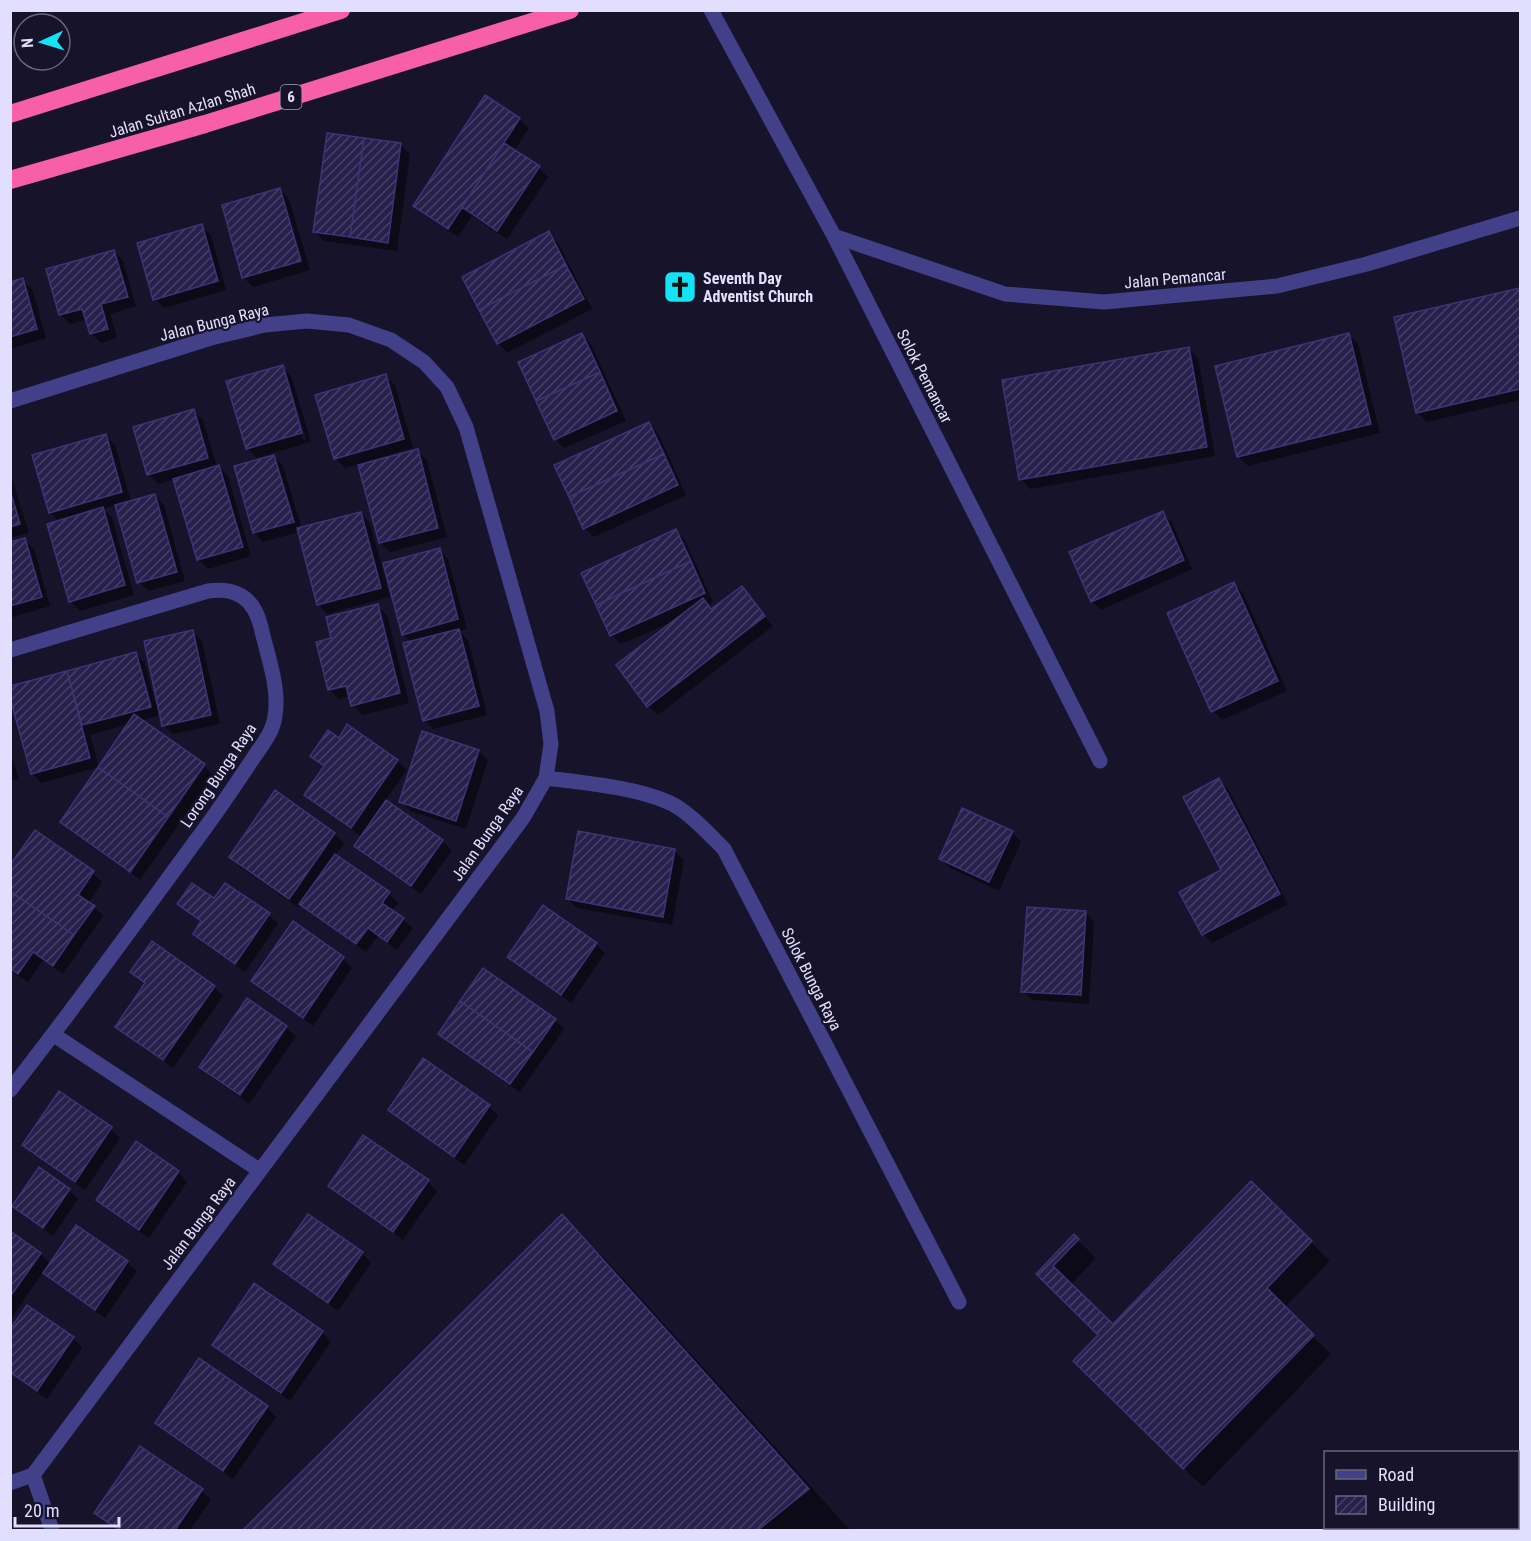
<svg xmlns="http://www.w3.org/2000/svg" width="1531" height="1541" font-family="'Roboto Condensed',sans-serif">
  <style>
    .shadow { fill: #0007; fill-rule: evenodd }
    .building { fill: url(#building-hatch); stroke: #3f3376; stroke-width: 1.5 }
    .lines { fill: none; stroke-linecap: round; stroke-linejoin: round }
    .street { stroke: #414088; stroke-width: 15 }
    .highway { stroke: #f85fab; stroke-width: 18 }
    .labels { text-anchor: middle; stroke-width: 4.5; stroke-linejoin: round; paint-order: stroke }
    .shield { fill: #17132b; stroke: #a5a2bf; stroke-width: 1.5 }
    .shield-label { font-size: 15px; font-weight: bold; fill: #e2dffe }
    .street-label { font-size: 16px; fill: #e2dffe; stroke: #17132b }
    .poi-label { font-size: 16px; font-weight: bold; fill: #e2dffe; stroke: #17132b; text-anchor: start }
  </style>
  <defs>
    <pattern id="building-hatch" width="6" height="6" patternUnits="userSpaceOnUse" patternTransform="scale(1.5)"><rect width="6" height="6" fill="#28204c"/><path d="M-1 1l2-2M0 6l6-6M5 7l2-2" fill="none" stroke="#474067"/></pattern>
  </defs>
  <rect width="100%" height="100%" fill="#17132b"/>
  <!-- shadow -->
  <path class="shadow" d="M519 119 529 128 514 151 539 167 548 177 507 239 472 216 458 237 424 215 415 206Z
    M401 145 410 154 397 251 324 241 315 232Z
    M280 189 289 199 310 270 253 287 244 278 224 206Z
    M201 226 211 235 226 290 164 308 155 299Z
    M549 233 558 243 592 309 507 353 498 343 464 278Z
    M114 251 123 261 136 306 110 314 117 338 101 343 91 333 87 319 70 324 61 315 48 270Z
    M22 280 32 289 46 338 10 349V283Z
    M1520 290V400L1427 422 1417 412 1396 318Z
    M582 334 591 344 626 421 564 448 555 439Z
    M1348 334 1358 344 1380 433 1248 466 1239 457Z
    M1189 349 1198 358 1215 456 1030 489 1021 479Z
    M282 366 291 376 311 442 256 458 247 448ZM284 375H287L306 439 303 440Z
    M385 376 395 385 413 448 364 462V465L417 451 427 460 447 537 390 552 381 543 359 464 345 468 335 458Z
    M194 411 203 420 217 467H219L228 476 251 556 208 569 198 559 175 479 158 484 149 474Z
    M649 423 658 433 686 495 594 537 584 528Z
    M105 436 115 445 131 502 154 495 164 505 185 581 148 591 139 582 117 505 103 509 112 518 134 595 80 611 70 601 59 522 50 512Z
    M274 456 283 466 302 529 361 513 370 523 390 597 327 614 318 604 299 532 263 542 254 532Z
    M10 472 29 533 10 538Z
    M1162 513 1172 522 1192 569 1101 610 1092 601Z
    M676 531 685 540 713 602 708 605 713 610 742 588 773 626 658 715 648 706 674 621 621 644 611 635Z
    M25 540 34 549 50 606 10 618V544Z
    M439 549 448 559 467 629 459 631 468 640 487 715 433 729 424 720 412 643 403 634Z
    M1234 584 1243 593 1287 691 1222 720 1213 711Z
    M377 606 387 615 409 703 362 715 353 705 351 696 339 699 330 690 333 639Z
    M193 632 202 641 220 724 173 734 163 725 161 715 141 721 203 765 128 872 71 831 61 822 129 724 90 735 99 767 41 783 32 773 10 687 136 654 145 663 156 705 159 704Z
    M348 726 397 761 407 770 385 801 442 841 452 850 421 894 365 855 356 846 362 837 315 804 306 795 325 768 312 756 339 740Z
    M10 750 19 779 10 781Z
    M478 751 488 760 466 829 410 811 401 801Z
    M205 767 213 775 140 880 131 873Z
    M1219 780 1228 789 1288 904 1212 943 1203 934 1223 871Z
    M35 832 93 873 102 882 89 902 103 916 63 974 43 960 28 982 10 970V868Z
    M1012 832 1021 842 999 891 950 868 941 859Z
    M334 834 344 843 335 856 389 894 398 903 392 911 413 928 397 950 378 936 366 952 311 914 301 904 299 908 240 867 231 857Z
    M674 851 684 860 672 925 577 908 567 899Z
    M226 885 269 915 278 924 245 972 204 943 194 934 202 923 179 904 215 900Z
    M1085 912 1094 922 1089 1004 1032 1000 1022 991Z
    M293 923 343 959 352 968 313 1026 262 990 253 981Z
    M596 944 605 953 571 1003 519 966 509 957Z
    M132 972 214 987 223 996 173 1068 127 1036 117 1026 146 985Z
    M247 1000 286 1027 296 1037 249 1104 210 1076 201 1067Z
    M555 1020 564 1029 520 1092 449 1043 440 1033Z
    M60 1093 111 1129 120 1138 85 1190 33 1154 24 1145Z
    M489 1106 498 1116 464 1165 399 1119 390 1110Z
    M364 1137 428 1182 437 1191 403 1240 339 1195 330 1186Z
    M136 1143 178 1172 187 1182 149 1238 107 1209 98 1200Z
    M1251 1184 1330 1261 1284 1308 1331 1354 1203 1487 1075 1361 1100 1335 1038 1274 1074 1236 1096 1258 1071 1285 1113 1326Z
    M69 1190 78 1199 53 1236 23 1215 14 1206Z
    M562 1217 609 1263 850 1530H245Z
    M77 1227 127 1262 137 1271 105 1318 54 1282 43 1272 10 1320V1240L40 1254 51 1264Z
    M362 1253 371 1263 338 1311 285 1273 275 1264Z
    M27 1307 73 1338 82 1348 47 1399 10 1373V1331Z
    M322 1332 331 1342 290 1401 223 1354 214 1345Z
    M267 1407 276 1417 233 1479 166 1432 157 1423Z
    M140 1448 202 1491 211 1500 190 1530H117L96 1513Z"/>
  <!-- building -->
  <path class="building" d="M485 95 520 118 448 229 413 206Z
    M327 133 364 138 350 237 313 232Z
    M364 138 401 143 388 243 350 237Z
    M504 143 540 166 497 231 462 207Z
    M280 188 301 261 242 278 222 205Z
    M202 224 218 281 153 300 137 243Z
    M549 231 566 265 479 310 462 277Z
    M114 250 128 297 101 304 108 329 90 334 82 309 59 315 46 269Z
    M566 265 584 299 497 344 479 310Z
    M23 278 37 329 10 337V282Z
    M1520 288V389L1416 413 1394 317Z
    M582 333 600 372 536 401 518 362Z
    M1349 333 1371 424 1237 457 1215 366Z
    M1189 347 1207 447 1019 480 1002 380Z
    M283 365 302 433 246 449 226 381Z
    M600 372 617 411 554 440 536 401Z
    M386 374 404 439 334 459 315 395Z
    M194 409 208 458 147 475 133 427Z
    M649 422 664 454 569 497 554 465Z
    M106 434 122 492 49 513 32 455Z
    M418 449 438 528 379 543 358 465Z
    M664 454 678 485 583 529 569 497Z
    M274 455 294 522 253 533 234 466Z
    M219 465 243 547 197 560 173 479Z
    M10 490 20 524 10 527Z
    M155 494 177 572 137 583 115 505Z
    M103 507 125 585 69 602 47 524Z
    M1163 511 1184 560 1091 602 1069 552Z
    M361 512 381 588 317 605 297 528Z
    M676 529 691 561 596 605 581 573Z
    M25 538 42 597 10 606V542Z
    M440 548 458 619 402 635 383 563Z
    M691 561 705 593 610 636 596 605Z
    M1234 582 1278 681 1211 712 1167 613Z
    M742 586 765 616 647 707 616 665 703 598 711 609Z
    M378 604 400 693 351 706 346 686 328 690 316 642 331 638 326 617Z
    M459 629 479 706 423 721 403 643Z
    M193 630 211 715 162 726 144 641Z
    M136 652 151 707 82 725 67 671Z
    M67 671 90 758 31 774 10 698V686Z
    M134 714 205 764 168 817 98 767Z
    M347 724 398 760 351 828 304 795 324 766 310 756 328 730 339 738Z
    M422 731 479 750 456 821 399 802Z
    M98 767 168 817 130 872 60 822Z
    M1219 778 1280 894 1202 935 1179 892 1221 870 1183 797Z
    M275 790 335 833 289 899 229 857Z
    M386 800 443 840 411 886 354 846Z
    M962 808 1013 831 989 882 939 859Z
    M35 830 94 871 78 895 95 906 74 935 10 891V865Z
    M578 831 675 849 663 917 566 899Z
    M335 854 390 892 382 903 404 918 387 942 368 928 356 944 299 904Z
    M192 883 214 898 225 883 270 913 235 964 193 934 201 921 177 904Z
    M10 891 74 935 53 966 33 952 18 974 10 968Z
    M543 905 597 943 561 995 507 957Z
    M1027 907 1086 911 1081 995 1021 992Z
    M293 921 344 957 303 1018 251 981Z
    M152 941 215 986 163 1060 115 1027 145 983 130 972Z
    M483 968 556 1019 533 1052 460 1001Z
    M247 998 287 1026 240 1095 199 1067Z
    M460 1001 533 1052 510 1084 438 1034Z
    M423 1058 490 1105 454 1157 388 1110Z
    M59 1091 112 1127 75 1182 22 1145Z
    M363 1135 429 1180 393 1232 328 1186Z
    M136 1141 179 1171 139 1230 96 1200Z
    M39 1167 70 1189 43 1228 12 1206Z
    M1251 1181 1312 1241 1267 1288 1314 1335 1183 1469 1073 1361 1098 1335 1036 1274 1074 1234 1079 1239 1053 1266 1113 1324Z
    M308 1214 363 1252 328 1303 273 1264Z
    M562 1214 809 1489 758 1530H243Z
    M76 1225 128 1261 95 1310 43 1273Z
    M13 1233 41 1253 10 1297V1237Z
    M254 1283 323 1331 281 1393 212 1345Z
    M27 1305 74 1337 37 1391 10 1372V1329Z
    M199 1358 268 1406 223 1471 155 1423Z
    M140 1446 203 1489 175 1530H119L94 1513Z"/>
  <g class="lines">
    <!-- street -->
    <path class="street" d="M711 10 834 236 1100 761
      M834 236 1005 294 1104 302 1277 286 1367 264 1520 218
      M10 401 211 338 265 325 307 321 349 325 391 340 424 362 447 387 466 427 547 711 551 744 546 778 523 818 33 1475 10 1483
      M10 650 208 591C236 587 254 598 261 627 267 655 280 687 275 716 273 733 261 746 252 760 236 784 220 808 203 831 139 918 77 1005 10 1090
      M546 778C584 783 633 787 668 802 686 809 710 835 724 849L959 1302
      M54 1035 259 1170
      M33 1475 52 1530"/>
    <!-- highway -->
    <path class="highway" d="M10 114 341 10
      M10 180 205 124 570 10"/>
  </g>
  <!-- icons -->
  <defs>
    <symbol id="church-square" viewBox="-11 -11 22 22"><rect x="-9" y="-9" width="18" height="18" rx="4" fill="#14e2f5" stroke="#17132b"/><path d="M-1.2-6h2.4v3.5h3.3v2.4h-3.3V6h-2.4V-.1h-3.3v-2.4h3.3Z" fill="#111"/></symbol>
  </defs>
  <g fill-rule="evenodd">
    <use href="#church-square" x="661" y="268" width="38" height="38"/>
  </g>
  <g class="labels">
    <!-- shield labels -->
    <rect class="shield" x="280.5" y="85" width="21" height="24" rx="4.5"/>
    <g class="shield-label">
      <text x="291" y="102">6</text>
    </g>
    <!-- street labels -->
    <g class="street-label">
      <text transform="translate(182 110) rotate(-17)" y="6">Jalan Sultan Azlan Shah</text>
      <text transform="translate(1175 278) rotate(-5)" y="6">Jalan Pemancar</text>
      <text transform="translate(214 322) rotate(-14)" y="6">Jalan Bunga Raya</text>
      <text transform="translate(925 376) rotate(63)" y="6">Solok Pemancar</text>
      <text transform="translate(218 775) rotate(-56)" y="6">Lorong Bunga Raya</text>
      <text transform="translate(487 833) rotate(-55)" y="6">Jalan Bunga Raya</text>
      <text transform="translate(812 979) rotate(63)" y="6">Solok Bunga Raya</text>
      <text transform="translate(198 1223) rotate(-53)" y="6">Jalan Bunga Raya</text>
    </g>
    <!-- poi labels -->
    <g class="poi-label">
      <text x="703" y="284">Seventh Day<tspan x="703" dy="18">Adventist Church</tspan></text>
    </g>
  </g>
  <!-- border -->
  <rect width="1531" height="1541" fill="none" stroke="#e2dffe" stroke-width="24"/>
  <!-- legend -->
  <rect x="1324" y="1451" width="195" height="78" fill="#17132b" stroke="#68657f" stroke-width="1.5"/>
  <rect x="1336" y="1470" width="30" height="9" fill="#414088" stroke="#68657f" stroke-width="1.5"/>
  <text x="1378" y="1481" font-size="18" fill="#e2dffe">Road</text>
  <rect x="1336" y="1496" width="30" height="18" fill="url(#building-hatch)" stroke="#68657f" stroke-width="1.5"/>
  <text x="1378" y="1511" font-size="18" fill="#e2dffe">Building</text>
  <!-- north arrow -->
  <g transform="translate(42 42) rotate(266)"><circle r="28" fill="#17132b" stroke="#68657f" stroke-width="1.5"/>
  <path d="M0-4.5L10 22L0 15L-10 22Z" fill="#14e2f5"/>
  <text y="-9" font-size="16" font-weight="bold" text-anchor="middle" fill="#e2dffe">N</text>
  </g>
  <!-- scale -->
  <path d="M15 1517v9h104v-9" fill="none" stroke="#e2dffe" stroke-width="3"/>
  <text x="24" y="1517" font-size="18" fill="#e2dffe" stroke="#17132b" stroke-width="4.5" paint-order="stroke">20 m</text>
</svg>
